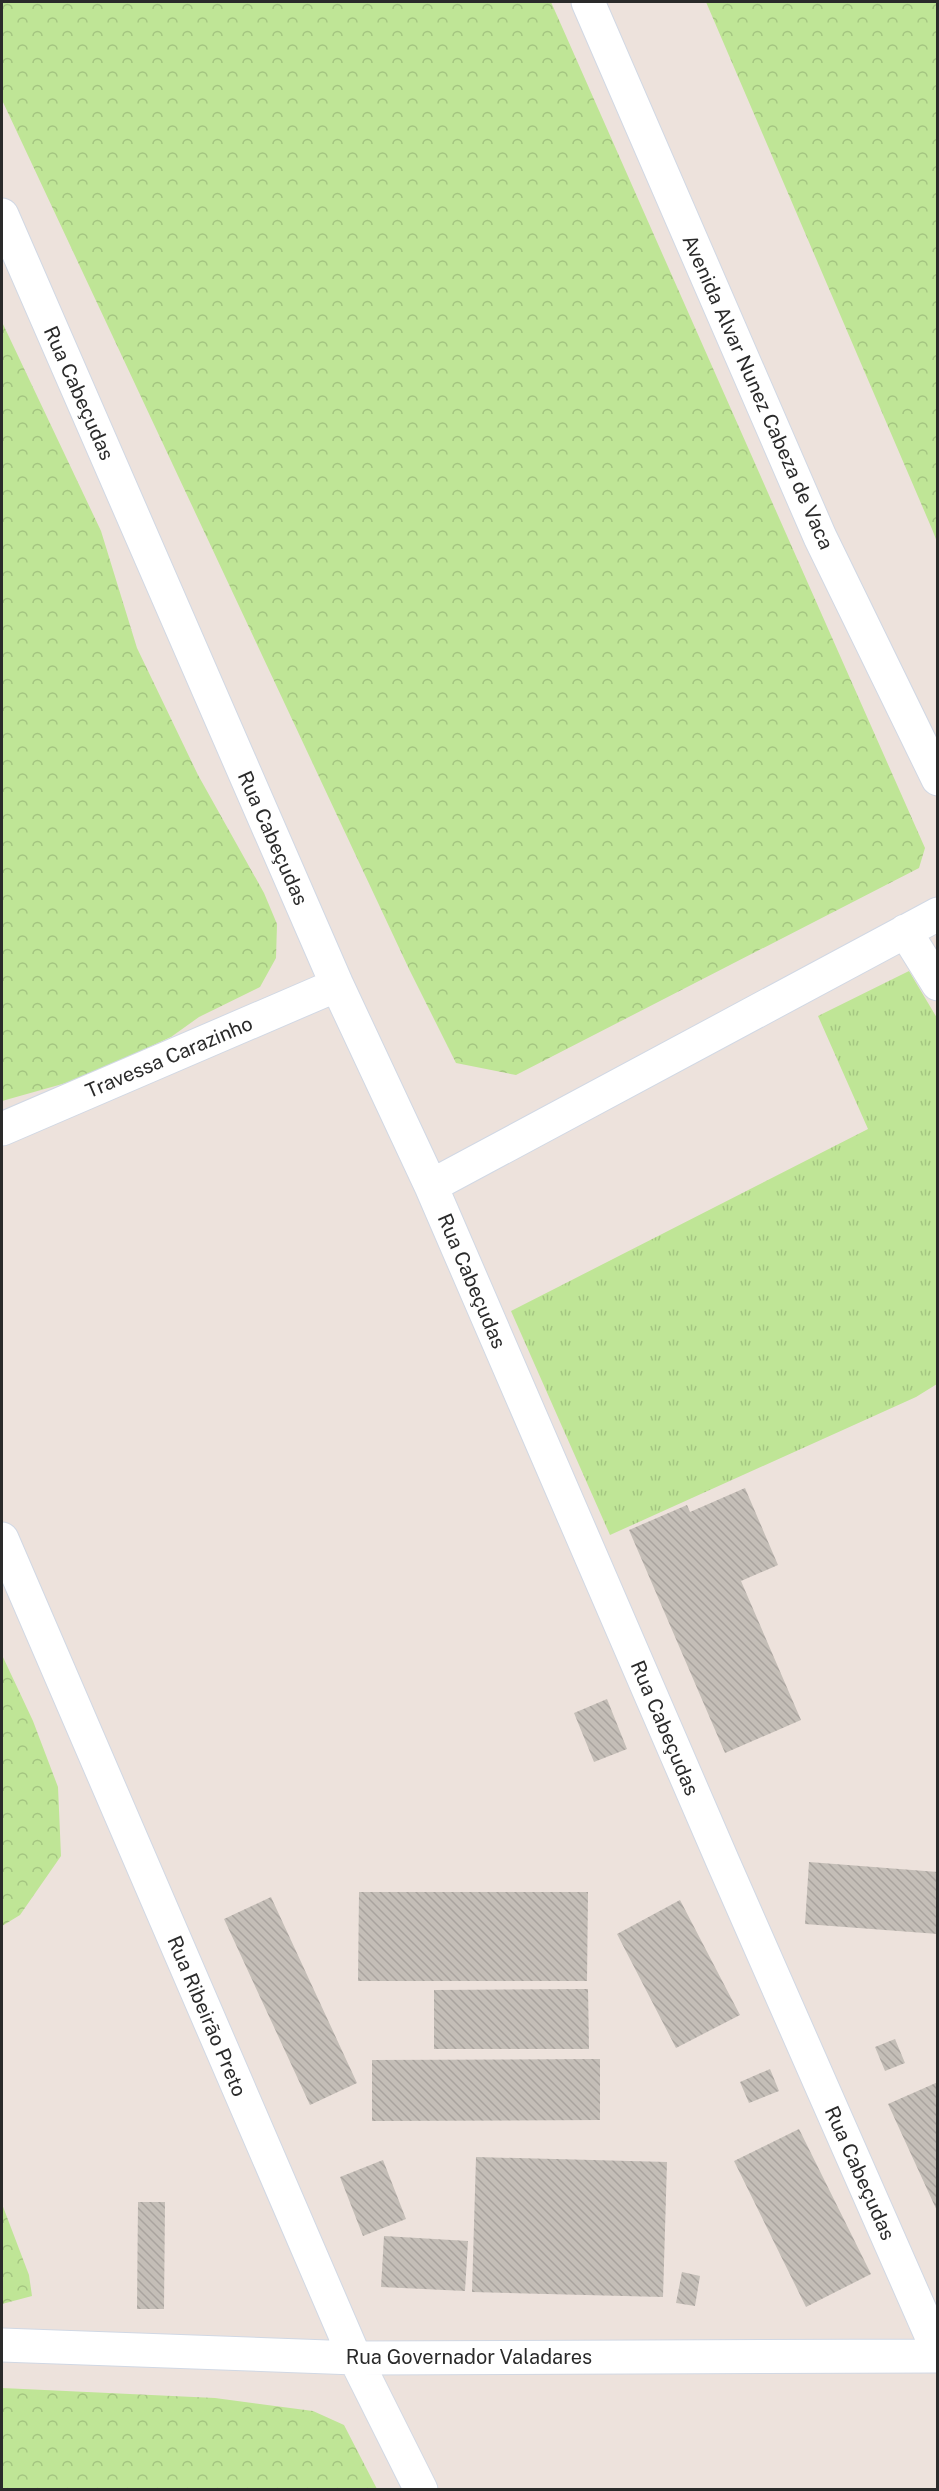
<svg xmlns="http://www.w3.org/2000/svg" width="939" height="2491" font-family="'Public Sans',sans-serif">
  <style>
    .grass { fill: url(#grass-tufts) }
    .forest { fill: url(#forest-crowns) }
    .building { fill: url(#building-back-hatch) }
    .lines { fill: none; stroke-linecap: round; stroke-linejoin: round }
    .street-casing { stroke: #d1d8e4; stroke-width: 35 }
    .street { stroke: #fff; stroke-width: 33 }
    .labels { text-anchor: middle; stroke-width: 4.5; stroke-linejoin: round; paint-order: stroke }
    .street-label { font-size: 20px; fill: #2a2a2a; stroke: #fff }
  </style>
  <defs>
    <pattern id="grass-tufts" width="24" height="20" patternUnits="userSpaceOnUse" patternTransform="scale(1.5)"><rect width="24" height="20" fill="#bfe596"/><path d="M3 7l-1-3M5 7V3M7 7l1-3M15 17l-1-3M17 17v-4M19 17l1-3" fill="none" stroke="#a4c581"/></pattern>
    <pattern id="forest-crowns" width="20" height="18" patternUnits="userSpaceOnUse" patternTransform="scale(1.5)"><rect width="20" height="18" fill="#bfe596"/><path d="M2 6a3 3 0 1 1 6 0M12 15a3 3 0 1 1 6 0" fill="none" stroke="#a4c581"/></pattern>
    <pattern id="building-back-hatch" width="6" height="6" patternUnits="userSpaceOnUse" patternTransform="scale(1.5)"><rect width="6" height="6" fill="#c4beb7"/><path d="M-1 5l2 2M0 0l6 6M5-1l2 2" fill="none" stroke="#a9a39e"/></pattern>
  </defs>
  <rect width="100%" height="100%" fill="#ede2dc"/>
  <!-- grass -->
  <path class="grass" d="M909 971 937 1018V1384L916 1397 610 1535 511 1311 868 1129 818 1016Z"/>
  <!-- forest -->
  <path class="forest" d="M2 2H551L925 848 919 868 516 1075 456 1063 409 969 2 100Z
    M706 2H937V542L932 529Z
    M2 322 101 531 137 648 198 775 264 893 277 924 276 958 260 987 199 1017 171 1037 106 1067 73 1081 2 1101Z
    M2 1655 33 1721 58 1787 61 1856 20 1915 2 1926Z
    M2 2204 29 2275 32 2296 2 2304Z
    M2 2388 215 2398 313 2411 344 2425 377 2489H2Z"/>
  <!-- building -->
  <path class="building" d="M745 1488 778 1565 741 1581 801 1720 725 1753 629 1530 687 1505 690 1512Z
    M607 1699 627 1749 594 1762 574 1713Z
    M809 1862 938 1872V1934L805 1924Z
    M359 1892H588L587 1981H358Z
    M271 1897 357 2083 310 2105 224 1919Z
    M680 1900 740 2015 676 2048 617 1934Z
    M588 1989 589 2049H434V1990Z
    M895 2039 905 2063 885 2071 875 2047Z
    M600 2059V2120L372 2121V2060Z
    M770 2069 779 2091 749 2103 740 2082Z
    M938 2082V2213L888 2104Z
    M799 2129 871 2274 806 2307 734 2161Z
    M476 2157 667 2162 663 2297 472 2292Z
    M383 2160 406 2219 363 2236 340 2177Z
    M138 2202H165L164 2309H137Z
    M384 2236 468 2241 465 2291 381 2287Z
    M682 2272 700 2276 695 2306 676 2303Z"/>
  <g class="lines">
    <defs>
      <path id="street" d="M588 2 820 537 938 779
        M2 215 337 985 431 1186 723 1862 938 2351
        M905 931 938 984
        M2 1129 337 985
        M431 1186 938 914
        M2 1539 355 2358 421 2490
        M2 2345 355 2358 938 2356"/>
    </defs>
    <!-- street casing -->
    <use href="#street" class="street-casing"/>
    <!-- street -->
    <use href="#street" class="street"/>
  </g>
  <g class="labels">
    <!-- street labels -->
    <g class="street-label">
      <text transform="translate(758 392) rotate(66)" y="7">Avenida Alvar Nunez Cabeza de Vaca</text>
      <text transform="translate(79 393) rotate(66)" y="7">Rua Cabeçudas</text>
      <text transform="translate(273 838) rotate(66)" y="7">Rua Cabeçudas</text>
      <text transform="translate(169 1057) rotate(-23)" y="7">Travessa Carazinho</text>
      <text transform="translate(472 1281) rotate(67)" y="7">Rua Cabeçudas</text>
      <text transform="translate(665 1728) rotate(67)" y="7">Rua Cabeçudas</text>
      <text transform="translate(207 2016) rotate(67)" y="7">Rua Ribeirão Preto</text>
      <text transform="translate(860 2173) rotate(66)" y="7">Rua Cabeçudas</text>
      <text x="469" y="2364">Rua Governador Valadares</text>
    </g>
  </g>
  <!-- border -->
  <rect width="939" height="2491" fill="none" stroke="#2a2a2a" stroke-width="6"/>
</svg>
